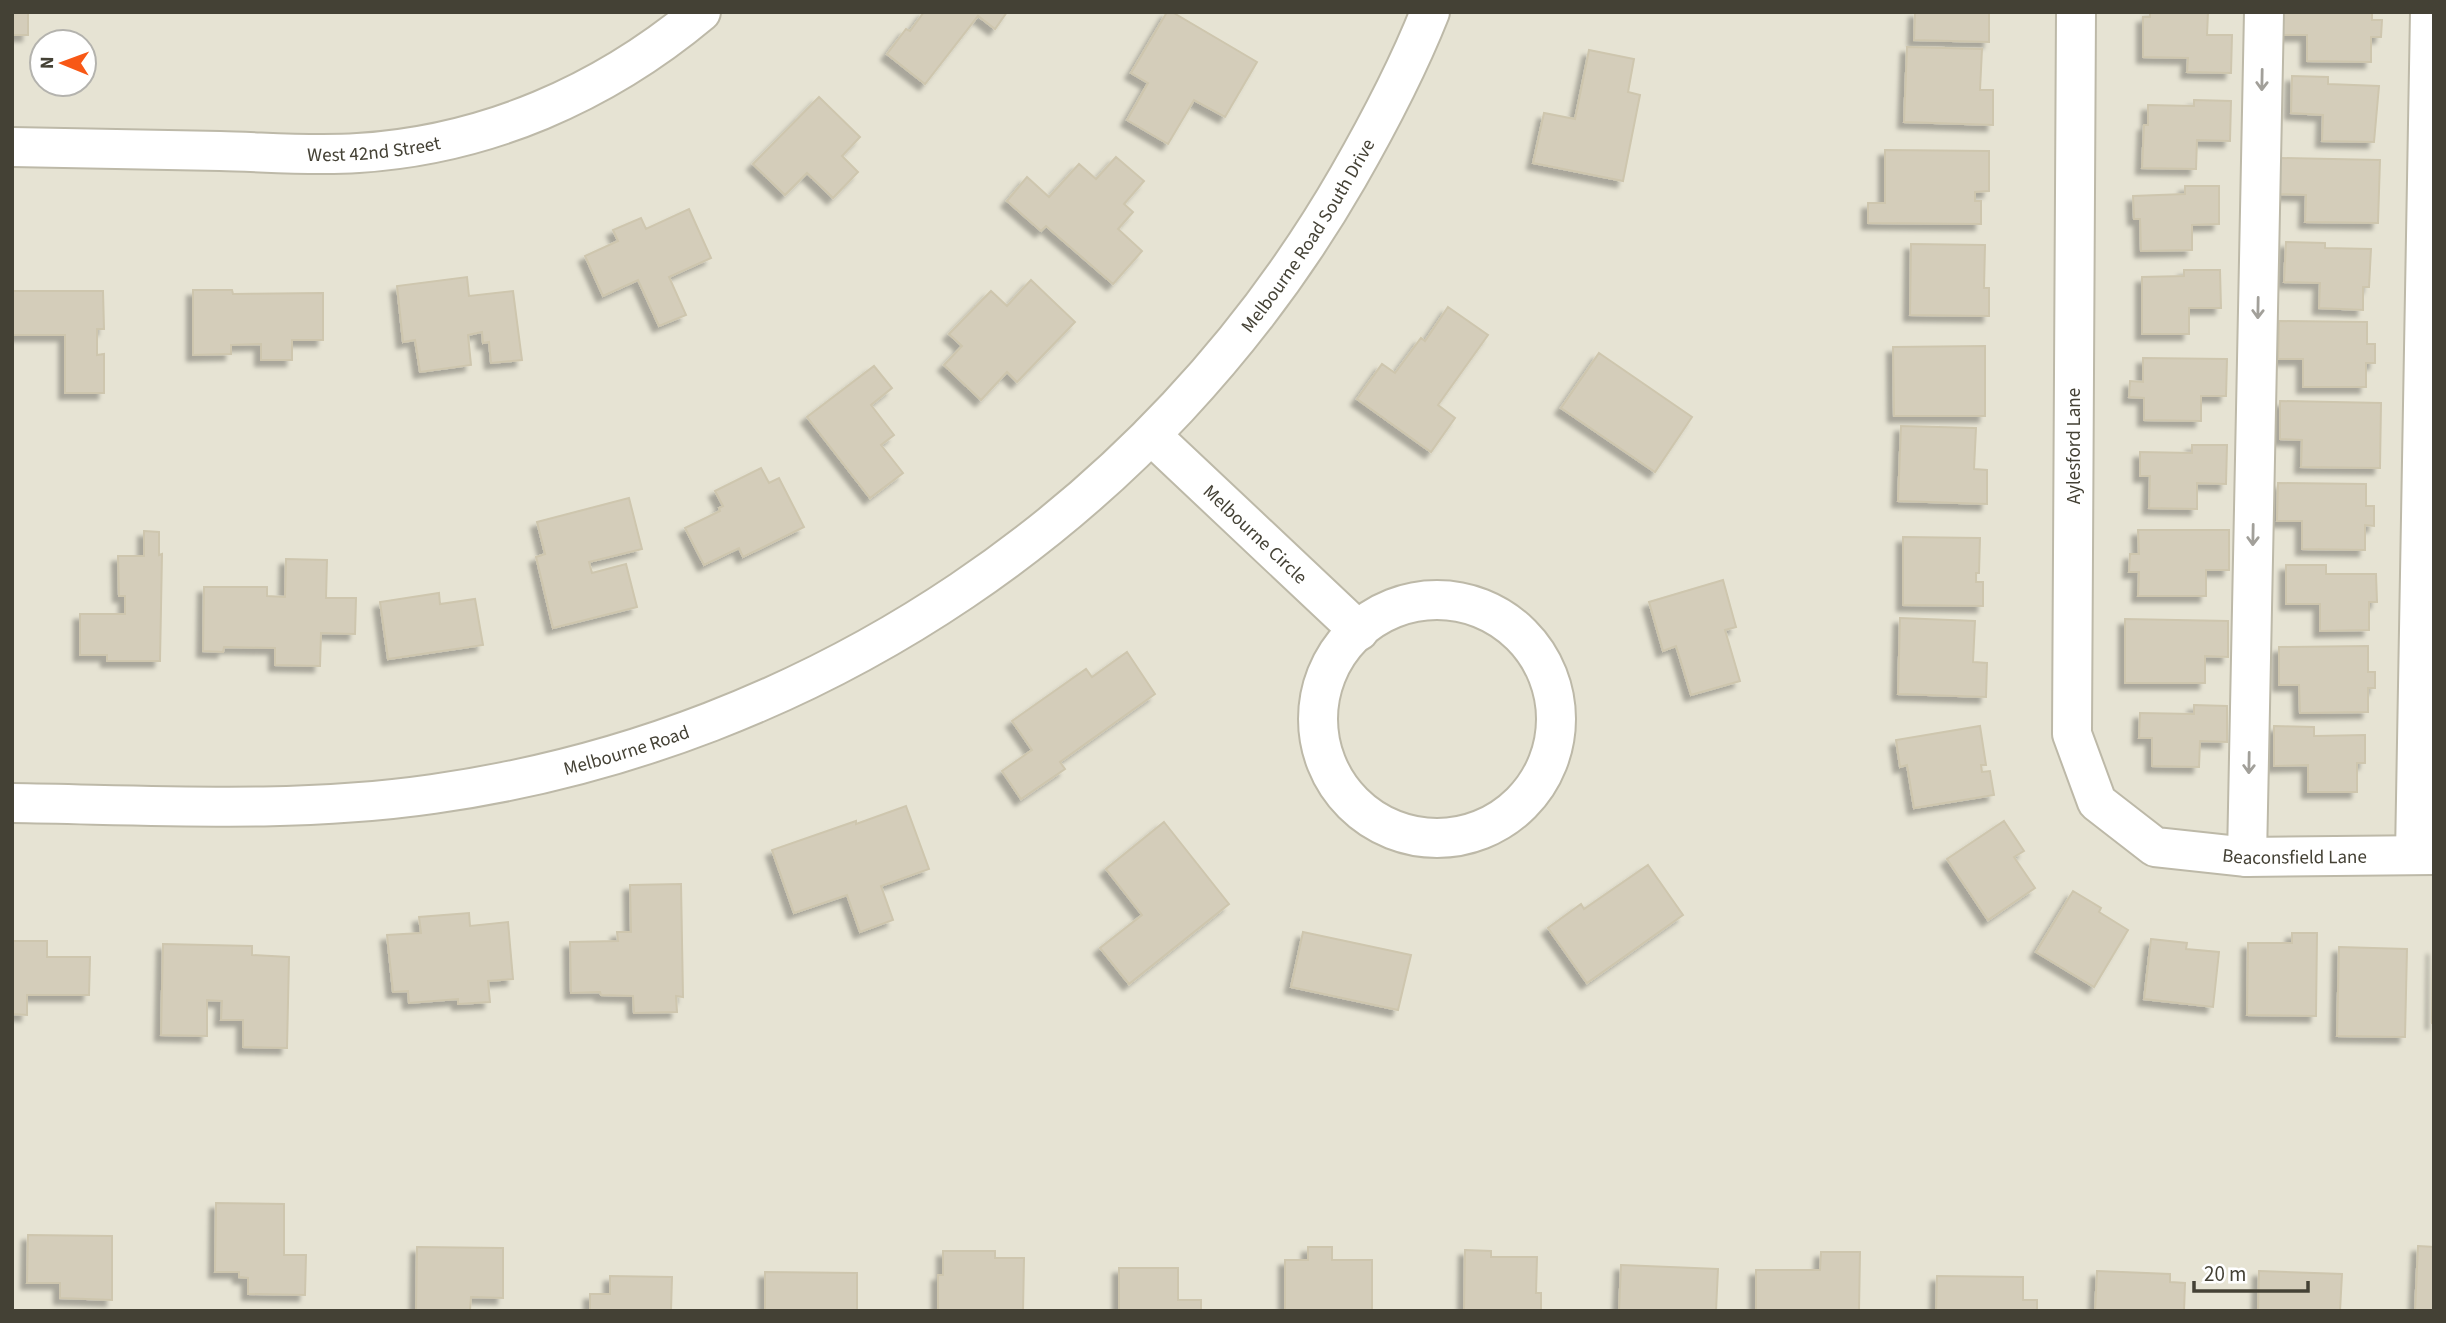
<svg xmlns="http://www.w3.org/2000/svg" width="2446" height="1323" font-family="'Source Sans 3',sans-serif">
  <style>
    .residential { fill: #e6e3d3; fill-rule: evenodd }
    .building { fill: #d4cdba; stroke: #cec6ae; stroke-width: 2; filter: url(#shadow) }
    .lines { fill: none; stroke-linecap: round; stroke-linejoin: round }
    .minor-casing { stroke: #bdb9a8; stroke-width: 42 }
    .minor { stroke: #fff; stroke-width: 38 }
    .oneway { stroke: #a2a09a }
    .labels { text-anchor: middle; stroke-width: 7; stroke-linejoin: round; paint-order: stroke }
    .street-label { font-size: 19px; fill: #444135; stroke: #fff }
  </style>
  <defs>
    <filter id="shadow"><feDropShadow dx="-6" dy="6" stdDeviation="2" flood-color="#0004"/></filter>
  </defs>
  <rect width="100%" height="100%" fill="#f2f0e5"/>
  <!-- residential -->
  <path class="residential" d="M12 12H2434V1311H12ZM42 42H84V84H42Z"/>
  <!-- building -->
  <path class="building" d="M12 12H28V35H12Z
    M924 12H1007L995 29 978 16 925 84 887 54 906 29 910 31Z
    M1167 12H1172L1257 62 1225 117 1194 100 1168 144 1127 120 1148 83 1131 73Z
    M1915 12H1989V42L1914 40Z
    M2150 12H2208L2207 35H2232L2231 73 2187 72 2188 58 2143 57V17H2150Z
    M2283 12H2372V20H2382L2381 37H2371V62L2307 61V35H2283Z
    M1907 47 1982 49 1980 90H1993V125L1904 122Z
    M1589 50 1634 59 1628 92 1640 95 1623 181 1533 163 1544 113 1575 119Z
    M2292 76 2328 77V84L2379 86 2374 142 2322 141 2323 115 2291 113Z
    M819 97 860 137 842 156 858 172 833 198 807 173 785 195 753 164Z
    M2194 100 2231 101 2230 141 2197 140 2196 169 2142 168 2144 125H2148V105L2194 106Z
    M1885 150 1989 151V191L1975 192V201H1981V224L1868 223V203H1885Z
    M1116 157 1144 181 1124 204 1133 212 1118 229 1142 251 1113 284 1046 226 1041 231 1007 201 1027 177 1049 197 1079 164 1096 179Z
    M2280 158 2380 160 2378 223 2305 222 2306 195 2278 194Z
    M2185 186H2219V224L2192 225V250L2141 251 2140 219H2134L2133 196 2185 194Z
    M689 209 711 258 669 277 686 315 659 326 638 280 603 296 585 256 618 241 613 230 641 218 646 229Z
    M2286 242 2325 243V248L2371 249 2369 287H2363V310L2319 308 2320 283 2284 282Z
    M1911 244 1985 245 1984 288H1989V316L1910 315Z
    M2184 270H2220L2221 308H2189V334H2142V277L2184 276Z
    M467 277 469 296 513 291 522 360 491 363 489 342 483 343 482 332 468 335 471 365 420 372 415 340 403 342 397 286Z
    M1031 280 1075 322 1017 382 1007 372 981 400 944 365 962 346 949 334 991 291 1007 306Z
    M193 290H232L233 294 323 293V340H292V360H261V344L231 345V354L193 355Z
    M12 291H103L104 329H97V355L104 354V393H65V335H12Z
    M1448 307 1488 335 1438 405 1455 418 1431 452 1357 399 1382 364 1395 373 1421 338 1425 341Z
    M2279 321 2367 322V344H2375V363H2366V387H2303V359H2278Z
    M1985 346V416H1894L1893 347Z
    M1599 353 1692 417 1655 472 1561 408Z
    M2143 358 2227 359 2226 396H2201V421L2144 420V398L2129 397 2130 381 2143 382Z
    M874 366 892 388 871 405 894 435 881 445 903 473 870 498 807 417Z
    M2280 401 2381 403 2380 468 2301 467 2302 440 2280 439Z
    M1901 426 1976 428 1974 469 1987 470V504L1898 501Z
    M2192 445H2227L2226 484 2197 483V509L2149 508 2150 476H2140V452L2192 453Z
    M761 468 769 483 779 478 804 527 743 557 739 548 704 565 685 528 720 511 719 508 723 506 715 491Z
    M2278 483 2366 484V506H2374V526L2365 525V550L2302 549V521H2277Z
    M629 498 642 549 589 562 592 573 626 564 637 607 553 628 536 557 545 554 537 522Z
    M2138 530H2229V570H2206V596H2138L2139 572H2129L2130 554H2139Z
    M144 531 159 532V555L162 554 160 661H107V655H80V614H125V596H119L118 556H144Z
    M1903 537 1980 538 1979 573H1976V582H1983V606L1903 605Z
    M286 559 327 560 326 598H356L355 634 321 633 320 666 275 665V648L224 647 223 652 203 651 204 587H267V596L285 597Z
    M2286 565H2326V574H2376L2377 602H2369V630L2320 631V604H2286Z
    M1723 580 1736 627 1725 630 1740 681 1691 695 1676 646 1663 651 1649 602Z
    M439 593 440 604 475 599 483 645 388 659 380 602Z
    M1900 618 1975 621 1973 662 1987 663 1986 697 1898 694Z
    M2125 619 2228 621V657L2205 656V683H2125Z
    M2368 646V672H2375V688H2368V712L2300 713 2299 685H2279V647Z
    M1127 652 1155 694 1060 762 1065 769 1021 799 1002 771 1032 750 1012 721 1086 669 1092 677Z
    M2194 705 2227 706V742L2200 741 2199 767 2152 766V738H2139L2140 713 2194 714Z
    M1980 726 1986 765H1981L1982 772 1990 771 1994 795 1914 808 1907 765 1900 767 1896 740Z
    M2274 726 2314 727V736L2365 735V763H2357V792H2308V765L2274 766Z
    M906 806 929 869 881 886 893 920 860 932 847 895 794 913 772 850 856 821V824Z
    M2004 821 2024 851 2014 857 2035 888 1988 920 1947 859Z
    M1164 822 1229 904 1129 984 1100 948 1142 915 1106 869Z
    M1648 865 1683 915 1587 983 1548 928 1581 904 1584 909Z
    M681 884 683 997 676 996 677 1012 634 1013 633 996 601 995 600 992 571 993 570 942 618 941 617 932H631L630 885Z
    M2073 891 2101 908 2099 912 2128 930 2094 987 2036 952Z
    M469 913 470 926 508 922 513 979 488 981 490 1002 458 1004V999L409 1003 408 991 393 992 387 935 421 933 419 917Z
    M1303 932 1411 955 1398 1010 1291 987Z
    M2292 933H2317L2316 1016 2247 1015 2248 943H2292Z
    M2151 939 2187 943 2186 949 2219 952 2213 1007 2144 999Z
    M12 941H47V957H90L89 995H27V1015L12 1014Z
    M163 944 252 946V955L289 957 287 1048 243 1047V1020H221L222 1001 207 1000V1036L161 1035Z
    M2339 947 2407 949 2405 1037 2337 1036Z
    M2433 949H2434V1023H2432Z
    M216 1203 284 1204V1255H306L305 1295 248 1294V1278L239 1277V1272H215Z
    M28 1235 112 1236V1300L60 1298V1283H27Z
    M2418 1246 2434 1247V1311H2415Z
    M417 1247 503 1248V1298L471 1297 470 1311H416Z
    M1308 1247H1332V1260H1372V1311H1285V1260H1308Z
    M1465 1250 1491 1251V1257H1537L1536 1293H1541V1311H1464Z
    M943 1251H995V1258H1024L1023 1311H938V1275H943Z
    M1821 1252H1860L1859 1311H1756V1270H1820Z
    M1621 1265 1718 1269 1716 1311H1619Z
    M1119 1268H1178V1300H1201V1311H1119Z
    M2097 1271 2170 1274V1282L2185 1283 2184 1311H2095Z
    M2259 1271 2342 1274 2340 1311H2258Z
    M765 1272 857 1273V1311H765Z
    M610 1276 672 1277 671 1311H590V1294H610Z
    M1937 1276 2023 1277V1300H2037V1311H1936Z"/>
  <g class="lines">
    <defs>
      <g id="minor">
        <path id="s1" d="M2076 12 2072 734 2097 802 2155 847 2247 857 2434 855"/>
        <path id="s2" d="M12 147C81 148 150 150 220 151 265 152 312 156 358 153 486 145 603 94 701 12"/>
        <path id="s3" d="M1151 435 1359 631"/>
        <circle cx="1437" cy="719" r="119"/>
        <path id="s4" d="M12 803C152 805 294 814 433 794 816 740 1155 512 1348 177 1379 123 1407 70 1430 12"/>
        <path d="M2415 855 2430 12"/>
        <path d="M2247 857 2264 12"/>
      </g>
    </defs>
    <!-- minor casing -->
    <use href="#minor" class="minor-casing"/>
    <!-- minor -->
    <use href="#minor" class="minor"/>
  </g>
  <!-- one-way arrows -->
  <defs><path id="oneway-shaft" d="M-6 0H5M1.5-3L5.5 0L1.5 3" fill="none" stroke-width="1.6" stroke-linecap="round" stroke-linejoin="round" transform="scale(1.75)"/></defs>
  <g class="oneway">
    <use href="#oneway-shaft" transform="translate(2262 80) rotate(91)"/>
    <use href="#oneway-shaft" transform="translate(2258 308) rotate(91)"/>
    <use href="#oneway-shaft" transform="translate(2253 535) rotate(91)"/>
    <use href="#oneway-shaft" transform="translate(2249 763) rotate(91)"/>
  </g>
  <g class="labels">
    <!-- street labels -->
    <g class="street-label">
      <text dy="7" stroke="none"><textPath href="#s2" startOffset="362">West 42nd Street</textPath></text>
      <text dy="7" stroke="none"><textPath href="#s4" startOffset="1493">Melbourne Road South Drive</textPath></text>
      <text transform="translate(2073 446) rotate(-90)" y="7">Aylesford Lane</text>
      <text dy="7" stroke="none"><textPath href="#s3" startOffset="144">Melbourne Circle</textPath></text>
      <text dy="7" stroke="none"><textPath href="#s4" startOffset="620">Melbourne Road</textPath></text>
      <text dy="7" stroke="none"><textPath href="#s1" startOffset="1008">Beaconsfield Lane</textPath></text>
    </g>
  </g>
  <!-- border -->
  <rect width="2446" height="1323" fill="none" stroke="#444135" stroke-width="28"/>
  <!-- north arrow -->
  <g transform="translate(63 63) rotate(271)"><circle r="33" fill="#ffffff" stroke="#b4b3ae" stroke-width="2"/>
  <path d="M0-5L12 26L0 18L-12 26Z" fill="#f85816"/>
  <text y="-10" font-size="19" font-weight="bold" text-anchor="middle" fill="#444135">N</text>
  </g>
  <!-- scale -->
  <path d="M2194 1281v10h114v-10" fill="none" stroke="#444135" stroke-width="3.5"/>
  <text x="2204" y="1281" font-size="21" fill="#444135" stroke="#ffffff" stroke-width="5" paint-order="stroke">20 m</text>
</svg>
